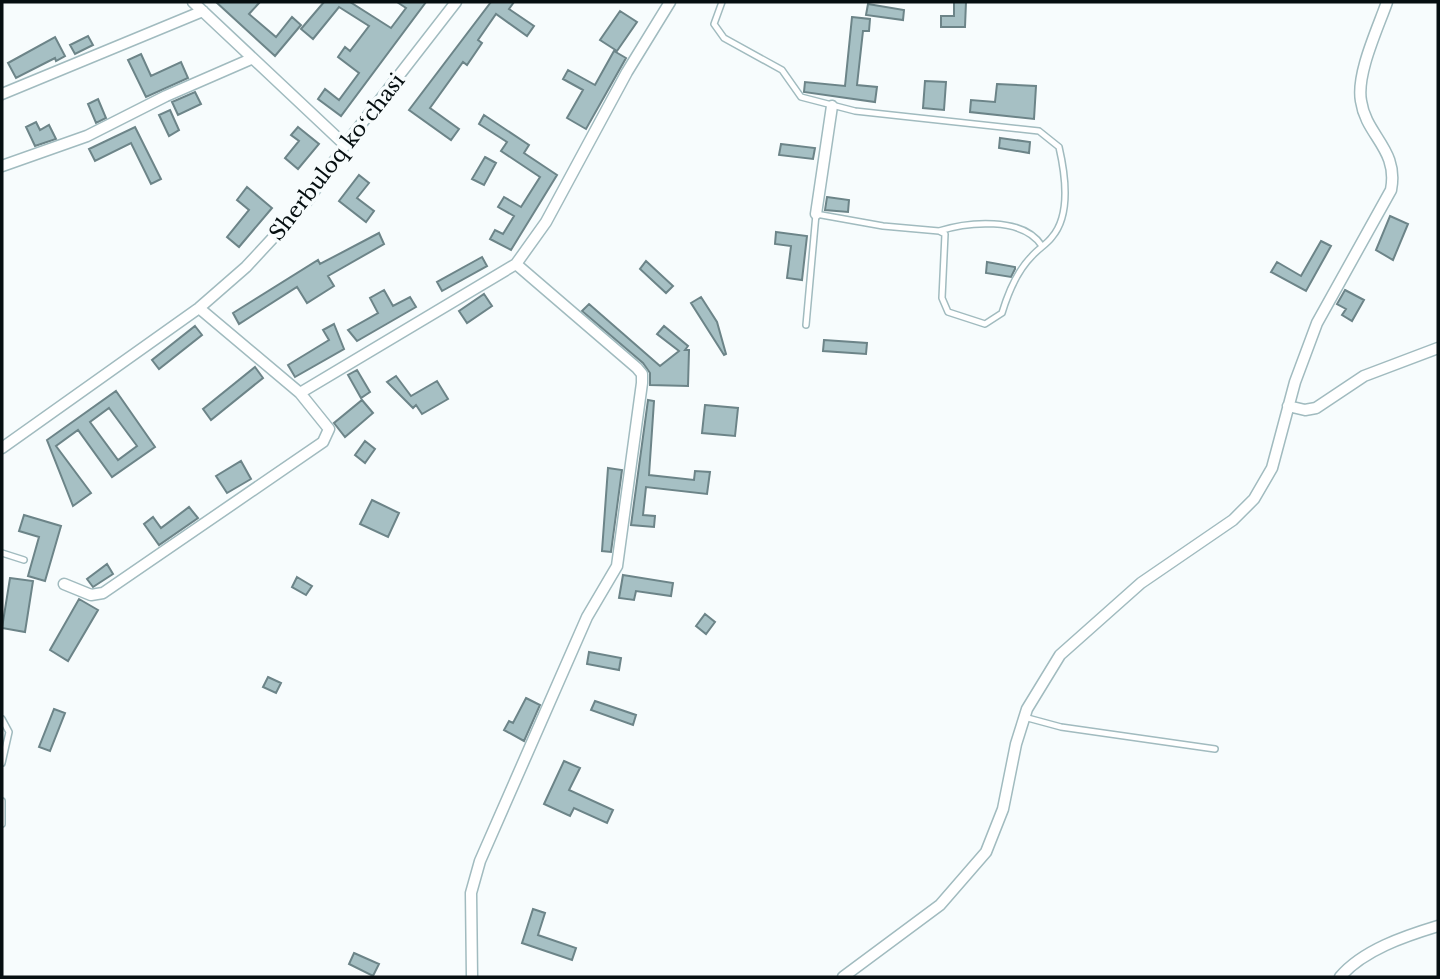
<svg xmlns="http://www.w3.org/2000/svg" width="1440" height="979" font-family="'Libre Baskerville',serif">
  <style>
    .building { fill: #a6c0c4; stroke: #6c8488; stroke-width: 2; fill-rule: evenodd }
    .lines { fill: none; stroke-linecap: round; stroke-linejoin: round }
    .service-casing { stroke: #a1bbbf; stroke-width: 8 }
    .minor-casing { stroke: #a1bbbf; stroke-width: 13 }
    .service { stroke: #fff; stroke-width: 5 }
    .minor { stroke: #fff; stroke-width: 10 }
    .labels { text-anchor: middle; stroke-width: 7; stroke-linejoin: round; paint-order: stroke }
    .street-label { font-size: 21px; fill: #060f11; stroke: #f7fcfd }
  </style>
  <rect width="100%" height="100%" fill="#f7fcfd"/>
  <!-- building -->
  <path class="building" d="M216 2H260L249 14 276 37 292 17 301 25 275 56Z
    M324 2H350L391 28 406 8 397 2H426L341 116 318 99 325 89 339 100 359 73 338 57 345 47 350 51 369 26 339 7 313 39 301 29Z
    M491 2H514L509 9 534 26 527 36 496 14 478 40 482 43 467 65 463 62 430 108 459 129 451 140 409 110Z
    M954 2H966L965 27H941V16H954Z
    M868 4 904 10 903 20 866 15Z
    M620 11 637 22 617 51 600 40Z
    M852 17 870 19 869 31H863L857 85 877 87 875 102 804 92 805 82 845 86Z
    M88 36 93 45 75 54 70 45Z
    M55 37 65 56 56 61 55 58 16 78 8 63Z
    M614 51 626 58 586 129 567 118 583 90 563 79 568 70 595 85Z
    M141 54 151 76 181 62 188 78 146 97 128 60Z
    M925 81 946 82 944 110 923 108Z
    M997 84 1036 86 1034 119 970 112 971 100 995 102Z
    M195 92 201 104 178 115 172 102Z
    M98 99 106 118 96 123 88 104Z
    M170 110 179 130 169 136 159 115Z
    M484 115 529 145 524 153 557 175 511 250 490 239 495 230 503 234 514 216 498 207 504 197 521 207 540 177 501 151 507 142 479 124Z
    M36 122 40 130 49 125 56 139 35 146 26 127Z
    M135 127 161 179 151 184 131 143 95 161 89 149Z
    M298 127 319 144 298 169 285 158 299 141 291 135Z
    M1000 138 1030 142 1029 153 999 148Z
    M781 144 815 148 813 159 779 155Z
    M485 157 496 163 484 185 472 179Z
    M359 175 369 183 357 198 374 211 366 222 339 201Z
    M247 187 272 208 239 247 227 237 249 210 237 200Z
    M827 197 849 200 848 212 825 210Z
    M1390 216 1408 224 1393 260 1376 250Z
    M776 232 807 236 802 280 787 278 791 246 775 244Z
    M379 233 384 244 328 276 334 286 307 303 297 287 239 324 233 313 318 260 320 264Z
    M1321 241 1331 246 1306 291 1271 272 1277 262 1301 276Z
    M482 257 487 266 442 291 437 282Z
    M646 261 673 286 666 293 640 269Z
    M987 262 1015 267V269L1011 277 986 273Z
    M384 290 393 306 410 297 416 307 357 341 348 330 378 313 370 298Z
    M1345 290 1364 300 1352 321 1342 315 1346 309 1337 304Z
    M484 294 492 306 467 323 459 311Z
    M701 297 717 322 726 354 724 355 691 303Z
    M589 304 660 366 679 351 657 334 664 326 688 346 685 350H689L688 386 650 385V373L643 363 582 311Z
    M334 324 344 349 295 377 288 365 329 340 323 330Z
    M195 326 202 335 159 369 152 360Z
    M824 340 867 343 866 354 823 351Z
    M255 367 263 378 211 420 203 409Z
    M357 370 370 392 361 398 348 375Z
    M396 376 411 396 437 381 448 399 422 414 416 405 413 408 387 382Z
    M116 391 155 447 112 477 78 430 56 446 91 493 73 506 47 440ZM109 408 137 446 118 460 90 422Z
    M362 400 373 413 345 437 334 423Z
    M648 400 654 401 649 475 694 480 695 471 710 472 707 494 646 487 643 515 655 516 654 527 631 525Z
    M705 405 738 408 735 436 702 433Z
    M365 441 375 449 365 463 355 455Z
    M241 461 251 479 227 493 216 476Z
    M608 468 622 470 611 552 602 551Z
    M372 500 399 513 388 537 360 524Z
    M189 507 198 518 159 545 144 524 153 517 161 528Z
    M24 515 61 526 45 581 28 576 39 537 19 531Z
    M107 564 113 574 93 587 87 579Z
    M623 575 673 583 671 596 636 591 634 600 619 598Z
    M297 577 312 586 306 595 292 587Z
    M10 578 33 581 25 632 2 628Z
    M79 599 98 610 68 661 50 650Z
    M705 614 715 622 706 634 696 626Z
    M589 652 621 658 619 670 587 664Z
    M268 677 281 683 276 693 263 687Z
    M526 698 540 705 524 741 504 730 509 721 513 723Z
    M595 701 636 715 633 725 591 710Z
    M54 709 65 713 50 751 39 747Z
    M564 761 580 768 569 790 613 810 607 823 574 808 570 816 544 804Z
    M533 909 545 913 538 935 576 948 572 960 522 943Z
    M354 953 379 964 373 976 349 964Z"/>
  <g class="lines">
    <defs>
      <path id="service" d="M722 2 714 24 724 38 782 70 801 97 855 111 1039 131 1059 147C1065 173 1071 215 1052 237 1047 244 1038 249 1032 256 1017 271 1008 293 1002 313L985 324 948 312 942 298 945 234 939 231 883 226 816 214 806 325
        M939 231C967 222 1023 216 1042 246
        M2 553 24 560
        M1024 717 1061 727 1215 749
        M2 719 9 732 2 763
        M2 801V824"/>
      <path id="minor" d="M193 2 345 145
        M2 94 203 11
        M2 166 87 136 166 96 251 59
        M816 214 832 106
        M199 308 300 393 516 264 546 222 627 72 670 2
        M1288 406 1305 410 1316 408 1364 376 1438 348
        M2 448 199 308 246 267 309 199 345 145 456 2
        M64 584 91 595 103 593 323 442 329 429 300 393
        M472 977 471 893 480 861 587 617 617 566 642 383V374L637 368 516 264
        M843 977 940 905 986 852 1003 809 1016 744 1027 709 1060 655 1141 583 1233 520 1254 499 1272 468 1295 382 1317 323 1391 190C1399 149 1366 136 1361 101 1356 74 1378 28 1387 2
        M1340 977C1363 950 1405 936 1438 926"/>
    </defs>
    <!-- service casing -->
    <use href="#service" class="service-casing"/>
    <!-- minor casing -->
    <use href="#minor" class="minor-casing"/>
    <!-- service -->
    <use href="#service" class="service"/>
    <!-- minor -->
    <use href="#minor" class="minor"/>
  </g>
  <g class="labels">
    <!-- street labels -->
    <g class="street-label">
      <text transform="translate(337 157) rotate(-52)" y="7">Sherbuloq koʻchasi</text>
    </g>
  </g>
  <!-- border -->
  <rect width="1440" height="979" fill="none" stroke="#060f11" stroke-width="7"/>
</svg>
